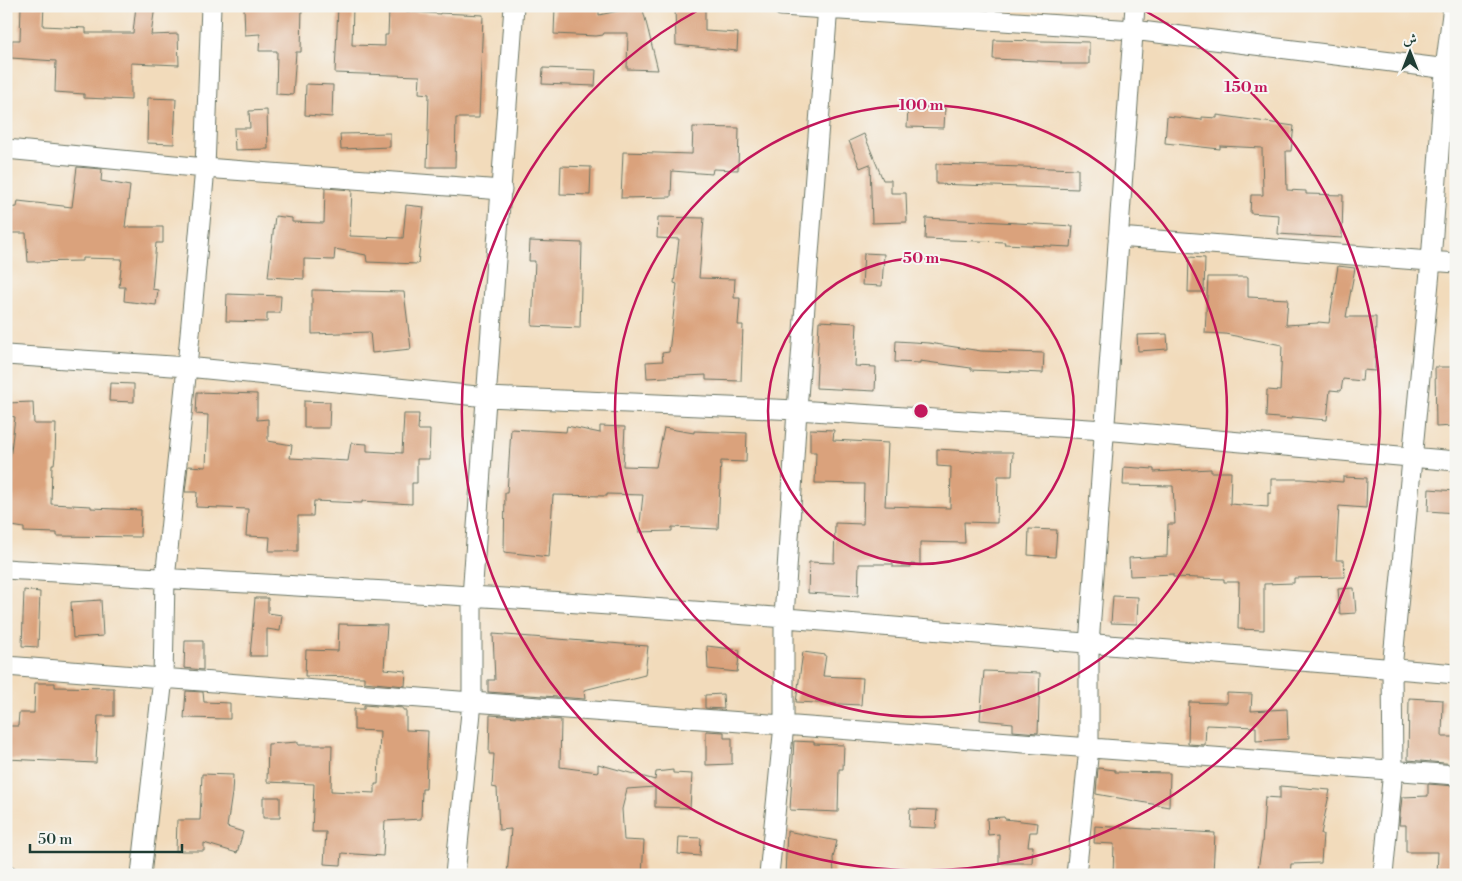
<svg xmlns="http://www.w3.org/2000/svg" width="1462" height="881" font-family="'Libre Bodoni',Amiri,serif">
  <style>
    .building { fill: #daa27c }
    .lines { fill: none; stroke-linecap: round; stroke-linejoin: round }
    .street-casing { stroke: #697463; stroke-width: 21 }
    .street { stroke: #fff; stroke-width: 19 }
    .ring { fill: none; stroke: #c2185b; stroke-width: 2.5 }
    .centre { fill: #c2185b; stroke: #f6f6f2; stroke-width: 2.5 }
    .ring-label { font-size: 15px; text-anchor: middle; font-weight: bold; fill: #c2185b; stroke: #f6f6f2; stroke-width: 4; stroke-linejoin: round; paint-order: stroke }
  </style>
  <rect width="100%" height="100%" fill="#f6f6f2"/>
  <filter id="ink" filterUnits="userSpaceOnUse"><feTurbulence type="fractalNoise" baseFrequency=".02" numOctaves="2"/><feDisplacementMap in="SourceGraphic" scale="10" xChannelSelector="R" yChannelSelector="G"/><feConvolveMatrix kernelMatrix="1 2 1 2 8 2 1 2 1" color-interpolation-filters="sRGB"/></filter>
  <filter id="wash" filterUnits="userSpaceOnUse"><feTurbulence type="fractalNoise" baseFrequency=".0096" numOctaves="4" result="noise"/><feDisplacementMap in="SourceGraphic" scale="20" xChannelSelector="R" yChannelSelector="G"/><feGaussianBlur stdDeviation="1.12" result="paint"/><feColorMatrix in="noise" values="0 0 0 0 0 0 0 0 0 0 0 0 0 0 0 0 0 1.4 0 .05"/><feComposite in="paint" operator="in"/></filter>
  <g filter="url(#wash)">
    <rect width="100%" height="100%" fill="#f2dbbb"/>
    <g id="blocks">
      <!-- building -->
      <path class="building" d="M21 6H44L43 26 86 28V33H133L136 6H155L151 35 178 34 179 65 131 63V100L84 98V94L55 92 56 61 11 58 12 40H20Z
        M302 6 301 52H296L293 95 276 94 277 51H259L260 34 245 35 244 7Z
        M338 6H353L352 45 385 46V35H388L389 10 440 14V13L483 15 479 118H456L455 167H427L429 94 419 93 420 76 335 73Z
        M555 6H599V15L642 6 658 70 627 69 628 33H604L603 35 596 36 554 34Z
        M675 6H705V31L738 33 737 51 676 45Z
        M994 40 1089 42V64H1061V62L993 59Z
        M543 68 596 70 595 86 542 84Z
        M306 84 333 85 332 117 305 115Z
        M148 98 176 99 174 144 147 143Z
        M908 107 945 108 944 128 907 127Z
        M267 110 268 149 235 150 234 128H250L249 111Z
        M1217 115 1294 126 1291 151H1286L1287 190 1306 191V194L1343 195 1342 238 1278 234 1279 215 1250 213 1251 195H1263L1262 148 1220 146V149L1165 143 1167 116 1202 120V117L1217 118Z
        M693 127 739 128 738 170 713 169 712 174 672 171 671 197 621 198 623 152 692 154Z
        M390 133V147L341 149 340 134Z
        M864 134 883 180H891V193H906L907 222 872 223 870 164 860 168 849 141Z
        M936 164 1078 169V189L936 184Z
        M561 166 591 167 590 195 560 194Z
        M77 167 102 169 101 181 130 186 125 227H163V243H156L152 289 158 290 156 305 124 301 125 287H119L122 259 82 258V261L28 262 26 233H6V208L17 207 18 201 72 207Z
        M325 188 352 190 350 236 403 238 406 205 424 207 418 264 367 262 366 255 335 249 334 260 304 259V279L268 277 275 216 292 218V222L324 223Z
        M658 217 704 218 699 278 735 279 734 298H740L738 325H743L741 381 706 380V375L647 378 646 362 663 361 662 353 669 352 677 284 674 283 679 239 657 238Z
        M926 218 1073 226 1071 247 1004 244 1005 242 925 239Z
        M530 241 582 243 580 328 532 326 535 261H529Z
        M864 253 884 254 882 286 862 285Z
        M1189 257 1205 258 1204 292H1188Z
        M1338 266 1355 268 1346 317H1376L1375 371 1363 370 1362 381 1343 379 1341 391 1330 390 1327 420 1292 417 1291 419 1266 417 1267 390 1280 391 1282 345 1225 334 1205 333 1208 277H1248V297L1288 299 1286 325 1318 323V322L1329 323Z
        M312 290 404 292 411 349 372 353 370 332 312 334Z
        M227 294 281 296 280 313H267V322L226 321Z
        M819 321 857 323 855 366 876 367 875 391 816 388Z
        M1167 334 1168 349 1138 351 1137 335Z
        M896 341 929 343 981 351 1044 353 1043 373 971 370V368L920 361V363L895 362Z
        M1435 367H1452L1453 426 1436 427Z
        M110 383 134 384V402L109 401Z
        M197 392 257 394V420L268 419V441L292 445 290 458 348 461 351 443 367 444V451L402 453 404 414H419L418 430H430L429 459H417V483H412V504L362 501V503L314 501 313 516H298V551H269L270 537 246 536 248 509 196 507 197 492H185L188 466 206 467 208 415 196 414Z
        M304 401 330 402 329 428H304Z
        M33 402 34 424H56L55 456 54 464H52L51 504 91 506V508L141 510 140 537 57 536V533L24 532V528L6 525 8 499 10 500V460L15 417 6 415V403Z
        M567 426 600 433V426L625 427 623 466 656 467 664 428 694 433V431L747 433 746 462 721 461 718 529 672 527V531L639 532 643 495 607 494V496L553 495 549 557 504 552 505 493H507L511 429 566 432Z
        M810 429 834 430 833 440 888 443 885 506 950 508 951 467 937 466V449L985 452H1013L1012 476H998L997 523 964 522 965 543 920 542V565L911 564V567H893V564H859L858 596 808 593 809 562 834 563 835 523 863 524 864 484 815 483 816 452H810Z
        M1124 467 1154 469V472L1211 469V472H1231L1230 504 1268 507V493L1271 494V479H1302L1343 482V477L1367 478 1366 508 1339 506 1336 560H1344L1345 577 1294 578V583L1264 584V630L1238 629 1239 582H1224V579L1173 577V574L1130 576 1129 558 1167 556 1168 524H1175L1173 486 1123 485Z
        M1429 489 1456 491V513L1428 511Z
        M1029 529 1057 530 1055 557 1028 555Z
        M1354 588 1356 613 1340 614 1338 589Z
        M24 590 40 592 38 647 22 646Z
        M1113 596 1138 597 1137 624 1111 623Z
        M255 598H268V613L282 615 280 631 267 629V656H250Z
        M101 600 103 636 73 638 71 602Z
        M339 624 387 625 384 669 406 671 405 686 364 682V677L305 676 306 650 338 651Z
        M493 634 648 646 645 675 584 690 585 699 488 692V680H495Z
        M185 641H203V670L184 668Z
        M707 646 740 650 737 672 708 669Z
        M803 652 826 655 823 676 863 678 861 705 796 702Z
        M984 671 1040 673 1038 733 1013 731V723L980 720Z
        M35 683H55V687L114 688V716H98L96 763 6 759V726H18L19 713H34Z
        M186 691 203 692 204 702 230 703V719L184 718Z
        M1227 693 1252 694 1251 711 1287 709 1288 739 1256 741V727L1206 725 1205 745 1188 744 1189 702 1227 703Z
        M723 694 724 709 705 708V695Z
        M1409 698 1443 700 1442 737H1456V764L1408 760Z
        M364 705 403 708V710H406V730L428 731 426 789H422L421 819 385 821 383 856 342 853 341 865 324 864 326 832H312L314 784 267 782 268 744 298 742V745H332L331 791 375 793V784H378L380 731 354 730V709H364Z
        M490 715 561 720 560 767 598 772V764L655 780 656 772 673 770V773L692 774 690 808 655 807V787L627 789 622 809 624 840 644 841 642 875H507L511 829 499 830 497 788 492 787 494 754H489Z
        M706 731 724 732V738H732V764L706 765Z
        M794 741 814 742V744L844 745 843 769H839L838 812 790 810Z
        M1098 768 1115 770V772L1170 773 1169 807 1096 794Z
        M202 774 233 775 232 793 227 827 243 832 237 853 204 843V851H176L177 820H200Z
        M1428 784 1456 786V875H1437L1438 852H1406V825H1399L1402 797 1428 796Z
        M1280 786 1330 790 1321 834H1323L1321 863 1291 864 1290 875H1257L1262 844 1265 797 1280 798Z
        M263 797H280V818H263Z
        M910 809 937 810 936 828 909 827Z
        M1004 817 1005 819 1038 823 1037 832H1030L1028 846H1033L1032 863H999V834L988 835 987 818Z
        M1095 826 1215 833 1213 873 1166 871V875H1113L1114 844 1094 843Z
        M787 831 837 841 833 858 834 875H785Z
        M679 837 701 838 700 856 678 854Z"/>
    </g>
  </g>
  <g filter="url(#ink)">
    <use href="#blocks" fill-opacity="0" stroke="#697463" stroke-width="1"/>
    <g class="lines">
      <defs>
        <path id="street" d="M782 6 1133 30 1456 70
          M6 149 205 168 502 190
          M1118 237 1456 263
          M6 355 187 367 487 397 797 410 1104 430 1456 461
          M6 569C266 585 527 597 786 618 1009 636 1232 657 1456 674
          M6 666 472 702 1456 775
          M6 875H8
          M141 875 163 678 165 579 187 367 205 168 211 6
          M455 875 472 702V597L514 6
          M769 875 784 725V618L797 410 828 6
          M1076 875 1089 748V645L1135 6
          M1383 875 1393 770 1392 669 1431 261 1445 69 1453 6"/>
      </defs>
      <!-- street casing -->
      <use href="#street" class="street-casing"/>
      <!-- street -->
      <use href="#street" class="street"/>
    </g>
  </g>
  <!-- distance rings -->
  <g class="ring">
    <circle cx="921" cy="411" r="153"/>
    <circle cx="921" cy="411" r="306"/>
    <path d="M1140 8A459 459 0 1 1 702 8"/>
  </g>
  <circle cx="921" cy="411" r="8" class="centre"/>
  <g class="ring-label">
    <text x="1246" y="92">150 m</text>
    <text x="921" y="110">100 m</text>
    <text x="921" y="263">50 m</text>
  </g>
  <!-- margin -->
  <rect width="1462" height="881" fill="none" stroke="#f6f6f2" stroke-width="25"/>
  <!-- north arrow -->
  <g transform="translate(1410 52)" stroke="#f6f6f2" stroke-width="4" paint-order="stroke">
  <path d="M0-4L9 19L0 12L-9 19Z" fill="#1f3d34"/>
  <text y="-8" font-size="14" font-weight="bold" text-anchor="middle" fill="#1f3d34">ش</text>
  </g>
  <!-- scale -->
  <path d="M30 844v8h152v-8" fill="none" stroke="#1f3d34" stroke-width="2.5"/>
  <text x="38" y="844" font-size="15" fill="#1f3d34" stroke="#f6f6f2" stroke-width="4" paint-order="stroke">50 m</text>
</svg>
